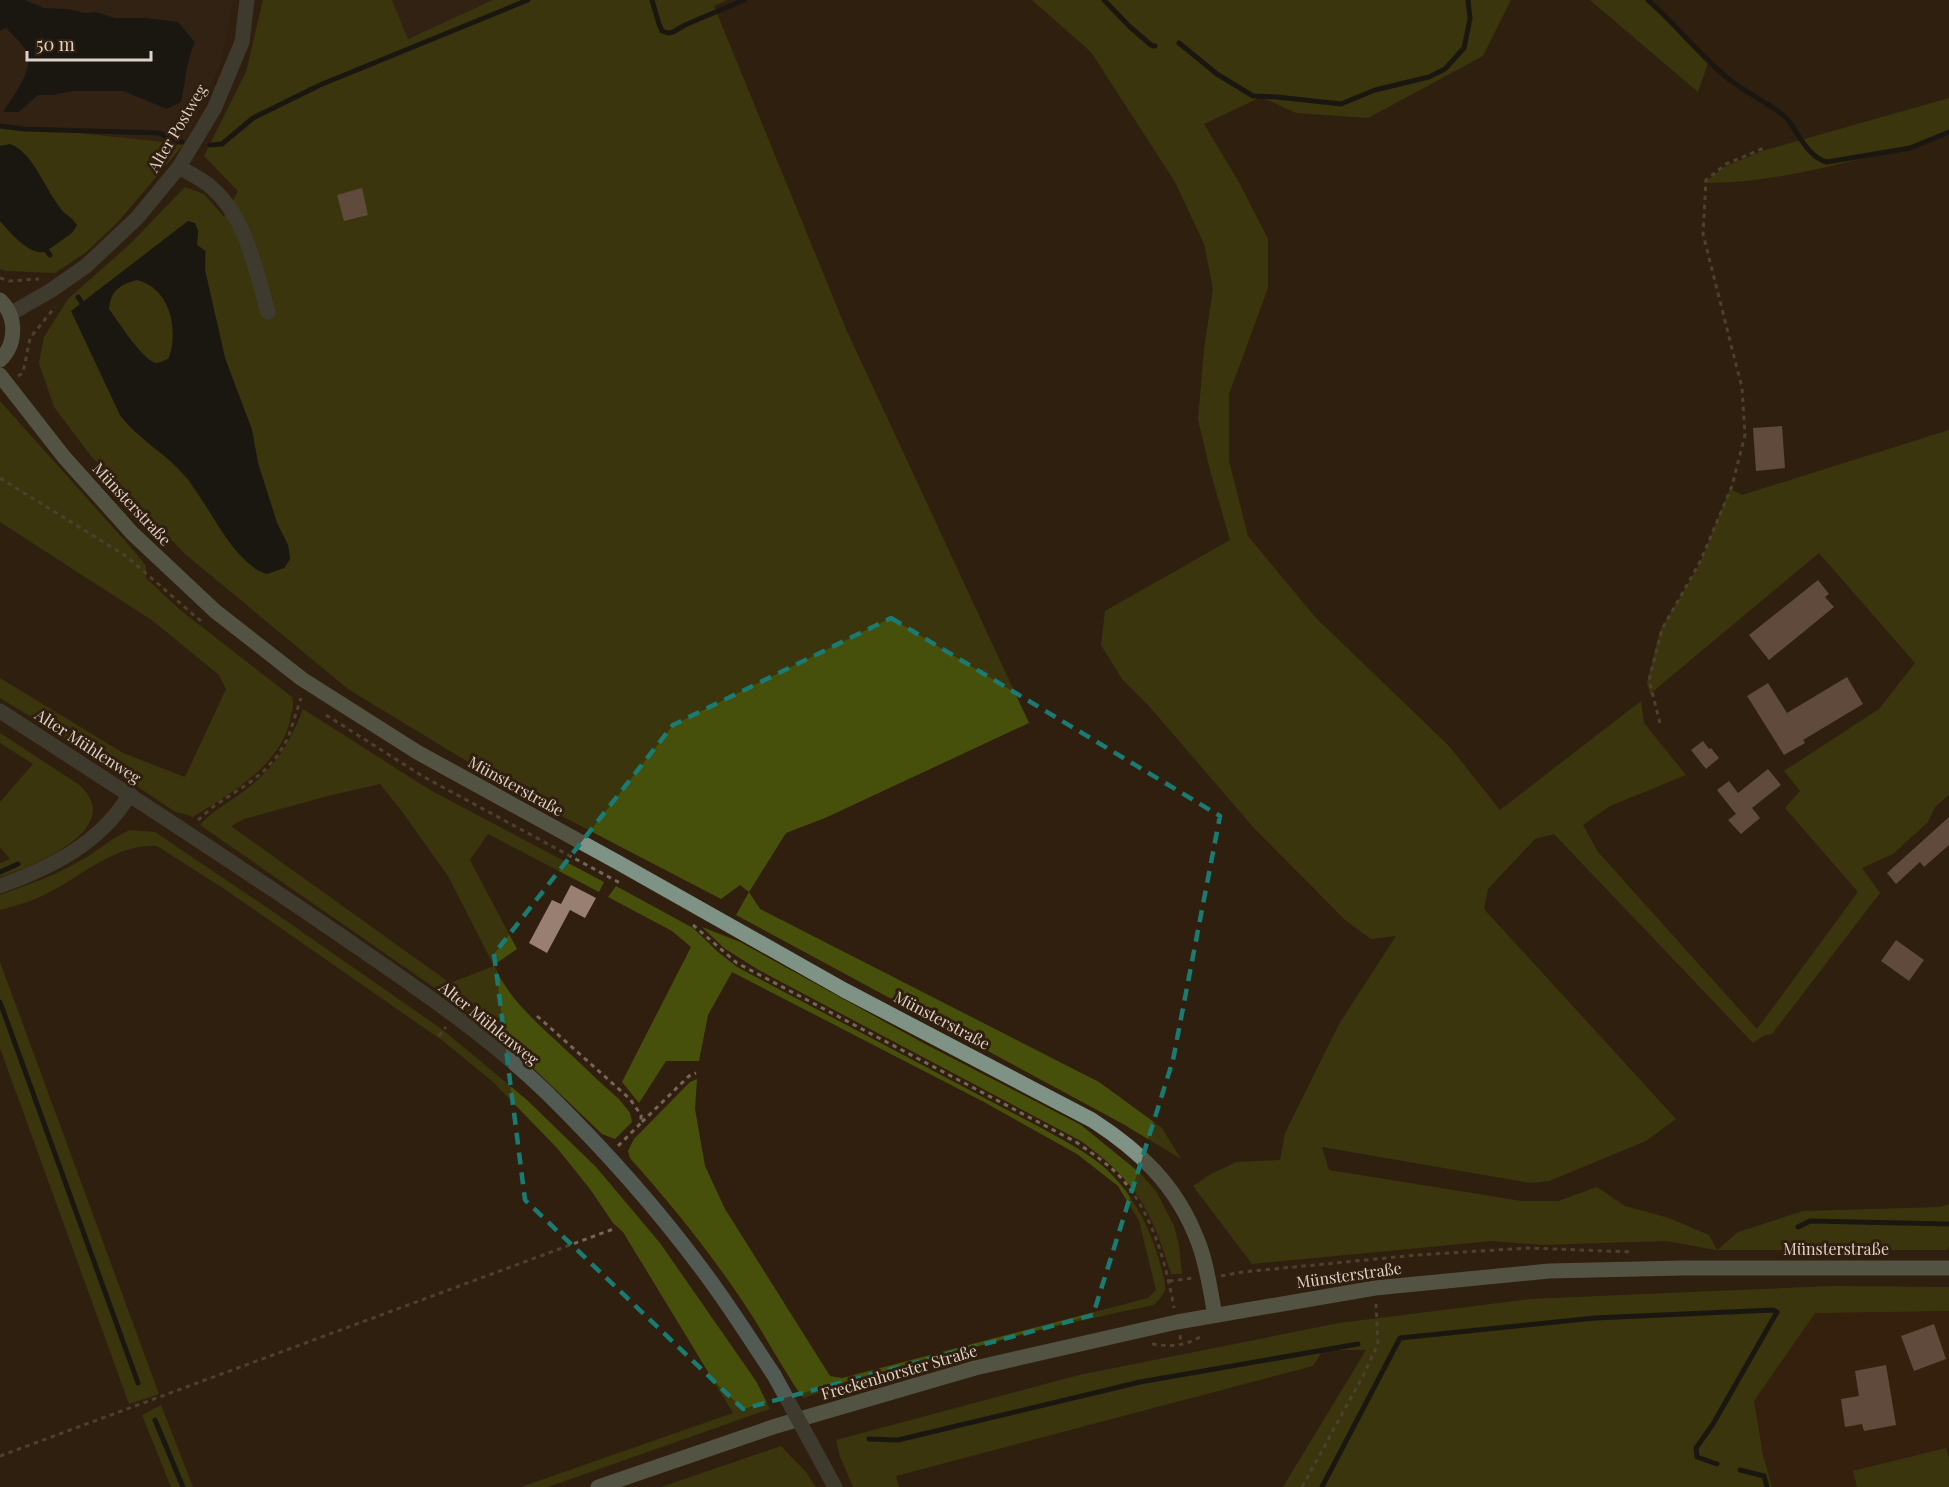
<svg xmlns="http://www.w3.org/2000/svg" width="1949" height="1487" font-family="'Playfair Display',serif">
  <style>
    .built { fill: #3a230d }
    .industrial { fill: #36261c }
    .green { fill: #47500b; fill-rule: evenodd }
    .water { fill: #020f15; fill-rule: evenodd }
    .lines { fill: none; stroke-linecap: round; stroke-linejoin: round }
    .stream { stroke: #020f15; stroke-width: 5 }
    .building { fill: #997f71 }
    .path { stroke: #756658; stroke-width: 3; stroke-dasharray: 4.5 4.5; stroke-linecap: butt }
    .minor { stroke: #515b54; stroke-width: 15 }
    .major { stroke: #7e9385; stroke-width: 15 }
    .minor-bridge { stroke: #515b54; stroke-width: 15 }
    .marked { fill: none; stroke: #197b72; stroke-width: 4.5; stroke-dasharray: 12 8; stroke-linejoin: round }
    .labels { text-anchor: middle; stroke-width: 6; stroke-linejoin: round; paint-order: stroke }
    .street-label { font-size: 16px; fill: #ded2c8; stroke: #301f0e }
  </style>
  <rect width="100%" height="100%" fill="#301f0e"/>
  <!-- built -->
  <path class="built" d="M1832 1286 1949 1287V1487H1772L1763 1455 1754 1401Z"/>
  <!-- industrial -->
  <path class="industrial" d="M0 0H233L221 62 184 144 0 125Z
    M392 0H493L408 39Z"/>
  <!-- green -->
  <path class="green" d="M263 0H392L408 39 493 0H727L714 6 846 329 1029 723 825 818 786 833 749 892 760 909 1099 1082 1162 1128 1181 1159 1123 1124 736 915 749 892 740 885 721 899 529 799 348 689 185 554 91 456 54 407 39 363 44 337 68 299 130 244 185 187 204 194 224 217 238 191 204 156 246 72ZM188 221 198 231 197 245 206 251 205 270 225 358 252 430 258 463 277 523 288 545 290 559 285 567 267 574 256 570 234 548 188 480 173 463 129 426 120 415 86 340 82 303Z
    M1032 0H1511L1483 56 1368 118 1296 113 1261 97 1204 124 1240 184 1268 239V288L1229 394V461L1248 536 1316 618 1449 746 1500 810 1641 701 1644 723 1686 775 1610 806 1583 825 1598 852 1757 1029 1858 892 1785 808 1800 791 1784 771 1879 709 1915 663 1819 553 1650 694 1647 683 1660 631 1699 565 1730 489 1742 495 1949 430V795L1935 807 1928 822 1893 854 1862 868 1880 893 1772 1034 1763 1036 1753 1043 1554 834 1535 839 1488 889 1484 909 1676 1119 1646 1141 1549 1181 1530 1183 1322 1147 1329 1170 1522 1201H1558L1597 1187 1625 1206 1669 1218 1709 1235 1717 1250 1738 1232 1803 1211 1940 1207 1949 1204V1247L1947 1249 1949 1250H1716L1666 1241 1543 1245 1492 1241 1252 1264 1193 1186 1211 1174 1236 1162 1280 1160 1285 1133 1339 1024 1396 936 1371 939 1345 920 1254 828 1148 705 1122 679 1101 645 1105 611 1230 540 1211 474 1198 420 1204 349 1213 289 1204 244 1175 182 1091 52Z
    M1590 0H1648L1678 28 1708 63 1698 92Z
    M1949 98V135C1869 156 1787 183 1704 183L1724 167 1762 151Z
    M0 125 184 144 116 224 85 253 55 273 6 271 0 269V221L8 230 45 252 76 228 73 219 62 211 44 184 0 146Z
    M137 280C170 288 179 329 169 358 166 360 160 363 156 363 143 361 117 320 109 309 111 291 120 284 137 280Z
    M0 401 134 551 146 566V578L179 609 292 697C294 704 293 709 291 715 283 765 232 792 193 817L174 811 54 731 0 698V678L123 753 185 777 226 689 219 675 153 621 0 522Z
    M303 709 430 790 604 882 599 892 488 834 470 860 517 949 494 965C509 1001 540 1025 567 1051 585 1067 601 1084 619 1099L630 1113 632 1122 615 1139 602 1134 530 1065 455 1002 200 825C213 810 229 803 244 791 274 769 290 743 303 709ZM380 784 401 810 448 876 494 966 450 983 231 826 244 819 328 796Z
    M0 733 78 784C130 828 32 866 0 877V863L10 859 0 847V802L33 764 0 743Z
    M130 830 155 832 275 913 443 1030 527 1100 596 1167 660 1243 756 1381 770 1409 548 1487H521L733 1413 623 1232 613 1223 590 1189 557 1148 493 1082 443 1041 226 890 157 846C113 843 77 881 40 897 27 903 13 906 0 910V895C27 885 54 876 78 862 96 853 112 837 130 830Z
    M616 886 693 928 718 952 737 967 1047 1131C1066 1142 1088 1153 1105 1168 1133 1194 1150 1227 1160 1263 1162 1271 1166 1282 1165 1290 1163 1296 1158 1300 1154 1305 1035 1329 919 1361 803 1398 780 1365 762 1329 739 1296 706 1247 669 1202 630 1158L628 1151 634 1139 690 1082 697 1079 695 1109 705 1166 725 1209 830 1376 842 1378 1148 1298 1156 1290 1139 1221 1118 1186 1077 1154 984 1102 732 972 708 1015 699 1061H666L639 1103 622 1082 691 947 672 931 608 897Z
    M702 927 740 942 925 1044 1081 1125 1140 1173 1156 1191 1174 1226 1179 1245 1182 1274H1171C1152 1210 1135 1180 1081 1141L757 969 724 948Z
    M0 962 159 1394 129 1404 0 1048Z
    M1832 1286 1949 1287V1311L1815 1313 1754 1401 1763 1455 1772 1487H1283L1366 1350H1323L1313 1366 896 1476 899 1487H853L840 1457 836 1440 1079 1375 1339 1323 1529 1299Z
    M161 1405 193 1487H171L142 1415Z
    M781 1446 806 1472 816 1487H661Z
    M1946 1448 1949 1458V1487H1857L1853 1471Z"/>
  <!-- water -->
  <path class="water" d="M0 0H25L44 8 68 9 85 13 96 12 115 18H146L178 22 195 42C186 61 186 81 181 102L167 109 123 91H72L53 95H38L19 112H3C12 97 38 66 25 49 20 41 12 35 6 28L0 31Z
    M10 144C33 152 45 189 60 208 65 215 72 218 77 225L72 233 45 252C28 255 10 232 0 221V146Z
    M188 221 195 223 198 231 197 245 205 251V270L225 358 252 430 258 463 277 523 288 545 290 559 284 568 267 574C231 561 211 508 188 479 168 455 139 440 120 415L71 311ZM137 280C170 288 179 329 169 358 166 360 160 363 156 363 143 361 117 320 109 309 110 291 120 284 137 280Z"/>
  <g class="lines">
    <!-- stream -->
    <path class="stream" d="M652 0 659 24 662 31 668 33 673 32 685 25 744 0
      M1104 0 1129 26 1151 45 1155 46
      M1648 0C1678 26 1702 59 1734 83 1747 93 1778 108 1787 119 1799 133 1807 157 1827 162L1910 148 1949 132
      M1179 43 1217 74 1253 96 1277 97 1341 104 1375 90 1429 77 1445 69 1464 48 1470 19 1468 0
      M0 126 24 129 160 133 175 142H182
      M210 145 222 144 253 118 320 85 528 0
      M47 251 50 255
      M78 297 82 303
      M0 872 18 864
      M0 1002 138 1383
      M1798 1227 1810 1221 1949 1224
      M155 1420 183 1487
      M869 1439 898 1440 1140 1382 1358 1344
      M1740 1470 1764 1476 1767 1487
      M1322 1487 1400 1338 1595 1318 1773 1310 1777 1312 1713 1424 1696 1448 1697 1457 1717 1464"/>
  </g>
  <!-- building -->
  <path class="building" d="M362 188 368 215 344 221 337 195Z
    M1782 426 1785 468 1756 471 1753 428Z
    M1818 580 1829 594 1825 597 1834 607 1769 660 1749 635Z
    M1847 677 1863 704 1803 740 1805 743 1784 755 1747 696 1768 683 1787 713Z
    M1703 741 1709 749 1711 748 1719 758 1706 769 1691 750Z
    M1768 769 1781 785 1752 808 1760 818 1741 834 1728 820 1736 814 1717 790 1729 781 1738 793Z
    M1949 817V845L1924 867 1920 862 1896 884 1887 873Z
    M571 885 596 898 585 918 570 910 547 953 529 943 552 900 561 904Z
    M1896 940 1924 960 1909 981 1881 961Z
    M1934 1324 1946 1359 1914 1371 1901 1336Z
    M1886 1365 1896 1425 1864 1431 1862 1424 1845 1427 1841 1399 1859 1396 1855 1371Z"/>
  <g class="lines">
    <!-- path -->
    <path class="path" d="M0 278 9 281 39 279
      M18 376 23 373 30 338 55 307
      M0 478 126 556 203 623
      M326 715 424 777 620 883
      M1660 723 1649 680 1662 629 1700 562 1732 486 1745 435 1742 388 1703 234 1706 180 1726 164 1764 148
      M198 820 214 806 249 783 265 770 278 755 288 738 301 698
      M693 925 737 963 1076 1142C1093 1154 1110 1165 1123 1180 1153 1216 1166 1263 1174 1308
      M537 1016 630 1099 641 1115V1123L618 1146
      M439 1036 446 1027
      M642 1122 689 1076 696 1073
      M1221 1276 1243 1272 1417 1255 1528 1248 1633 1252
      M1169 1281 1194 1278
      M1180 1335 1181 1345
      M1152 1344C1171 1347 1187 1346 1203 1335
      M0 1456 616 1228
      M1302 1487 1364 1374 1378 1344 1376 1304"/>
    <!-- minor -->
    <path class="minor" d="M179 167C189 173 202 179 211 187 247 218 255 269 268 312
      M10 314 50 291 86 266 137 218 179 167 214 109 242 42 247 0
      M0 711C113 784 226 857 337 933 409 983 484 1032 547 1093 603 1148 655 1206 701 1268 727 1302 750 1339 774 1375
      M0 886C52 867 101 843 130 794
      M823 1465 835 1487"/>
    <!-- major -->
    <path class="major" d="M0 300C17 316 17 344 0 360
      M0 375 64 457 132 533 215 611 302 679 417 752 619 863 844 990 1092 1120C1140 1151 1176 1185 1197 1239 1207 1263 1210 1290 1215 1315
      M598 1487 776 1426 975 1368 1177 1322 1375 1288 1549 1271 1682 1268H1949"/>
    <!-- minor-bridge -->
    <path class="minor-bridge" d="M774 1375 823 1465"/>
  </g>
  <!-- marked area -->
  <path d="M0 0H1949V1487H0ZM891 618 1220 816 1173 1060 1093 1315 743 1409 525 1200 494 954 673 725Z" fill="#301f0e" fill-opacity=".55" fill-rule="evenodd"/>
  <path class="marked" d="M891 618 1220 816 1173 1060 1093 1315 743 1409 525 1200 494 954 673 725Z"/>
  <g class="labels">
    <!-- street labels -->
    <g class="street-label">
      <text transform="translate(177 128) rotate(-59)" y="6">Alter Postweg</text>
      <text transform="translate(132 504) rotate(47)" y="6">Münsterstraße</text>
      <text transform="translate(88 746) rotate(33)" y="6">Alter Mühlenweg</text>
      <text transform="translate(516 786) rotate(29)" y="6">Münsterstraße</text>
      <text transform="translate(942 1020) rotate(28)" y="6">Münsterstraße</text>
      <text transform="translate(489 1023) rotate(39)" y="6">Alter Mühlenweg</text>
      <text x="1836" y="1255">Münsterstraße</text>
      <text transform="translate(1349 1275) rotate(-8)" y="6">Münsterstraße</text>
      <text transform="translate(899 1372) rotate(-16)" y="6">Freckenhorster Straße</text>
    </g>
  </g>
  <!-- scale -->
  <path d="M27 51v9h124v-9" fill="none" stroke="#ded2c8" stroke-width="3"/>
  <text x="36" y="51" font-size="18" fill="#ded2c8" stroke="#301f0e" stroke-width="4.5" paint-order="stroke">50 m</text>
</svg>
